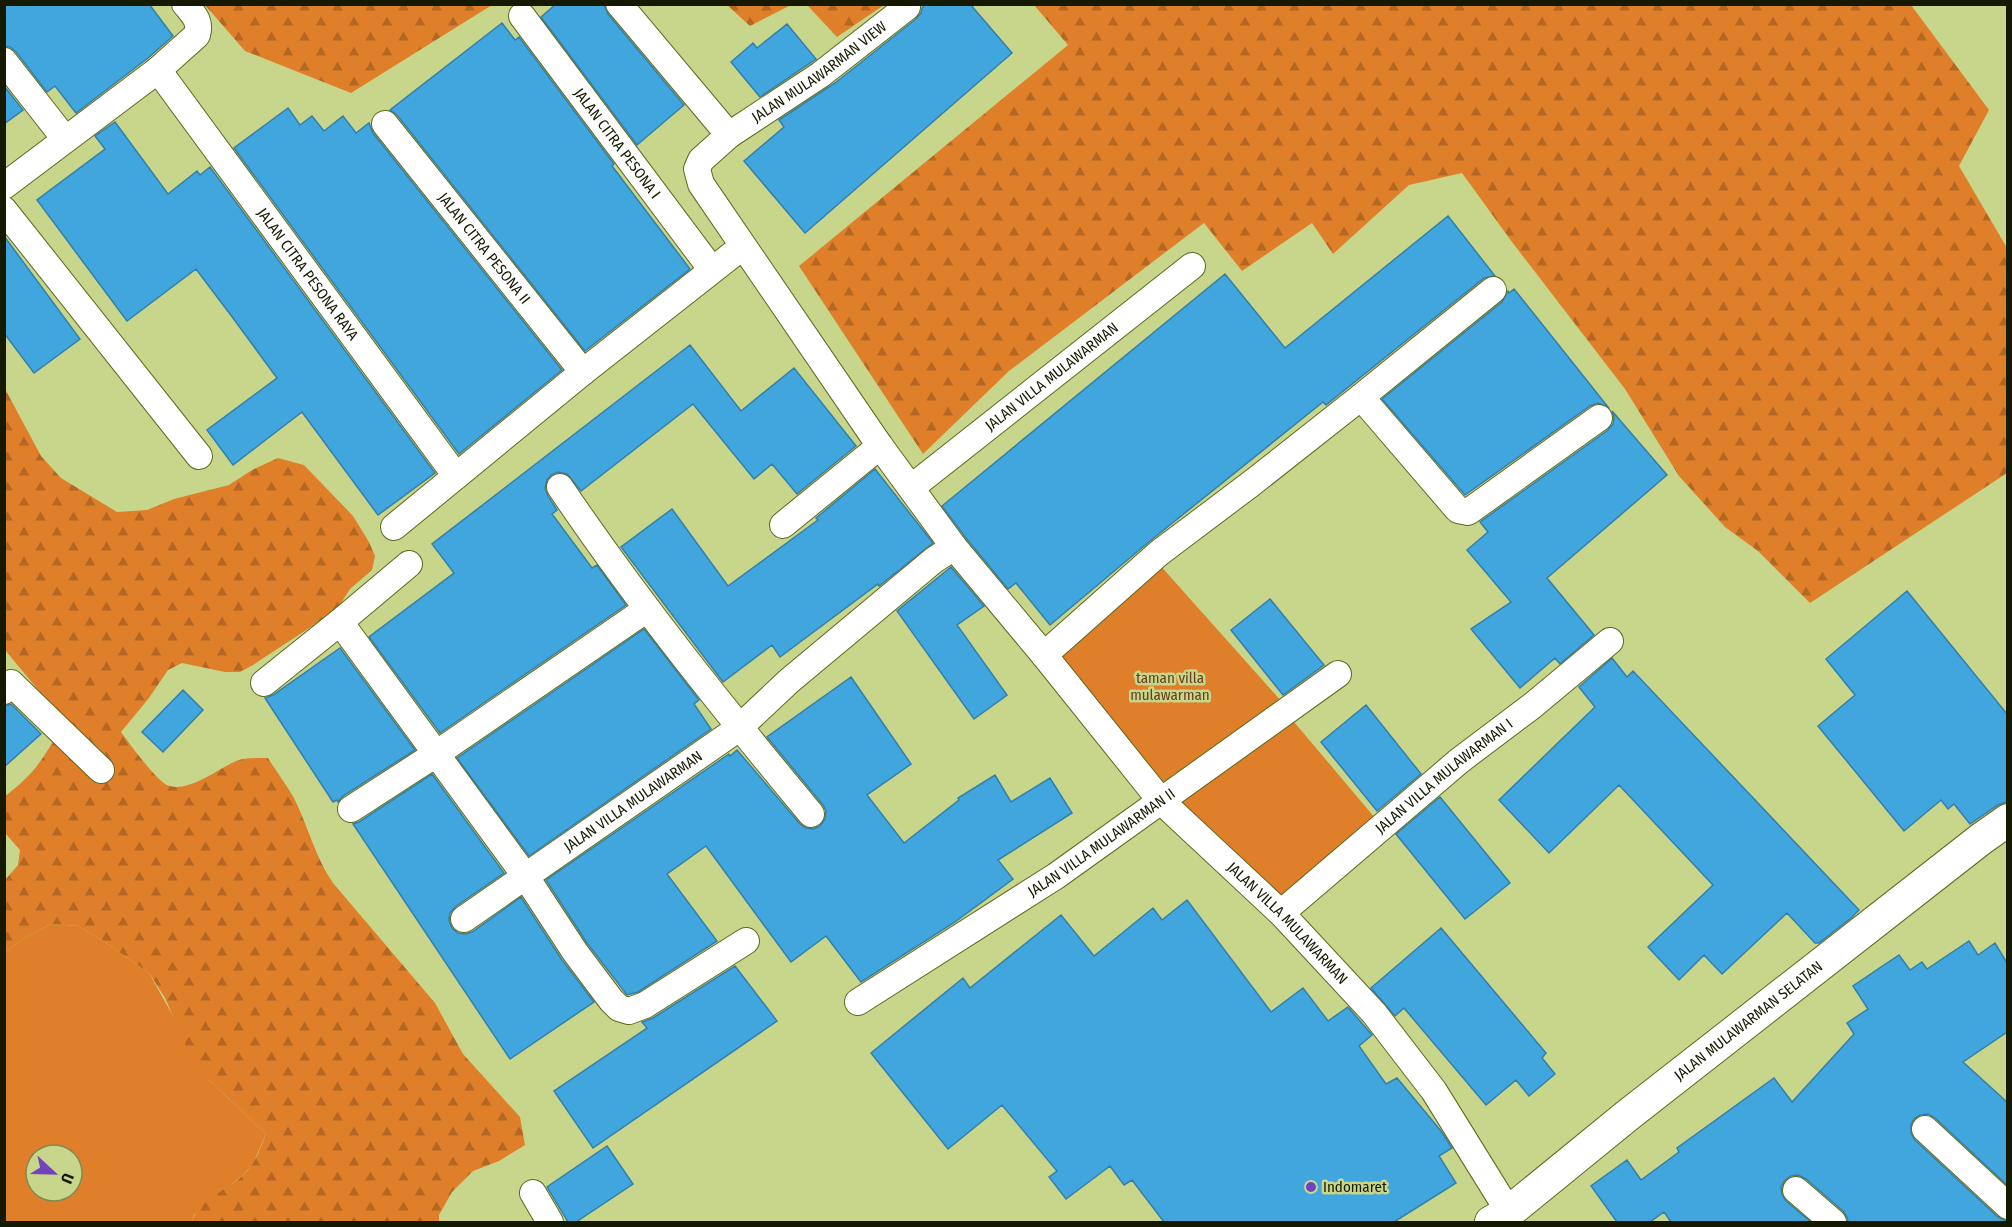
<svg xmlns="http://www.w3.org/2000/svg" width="2012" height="1227" font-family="'Fira Sans Condensed',sans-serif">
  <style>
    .green { fill: #df7f2a; fill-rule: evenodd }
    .forest { fill: url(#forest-firs) }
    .building { fill: #41a6dd; stroke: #337fa9; stroke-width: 1.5 }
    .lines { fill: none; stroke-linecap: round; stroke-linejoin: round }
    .minor-casing { stroke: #5e681d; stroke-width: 28 }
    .tertiary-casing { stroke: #5e681d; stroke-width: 34 }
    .minor { stroke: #fff; stroke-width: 26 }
    .tertiary { stroke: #fff; stroke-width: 32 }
    .poi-dot { fill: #7244bc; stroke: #c8d68b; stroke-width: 2 }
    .labels { text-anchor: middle; stroke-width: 5; stroke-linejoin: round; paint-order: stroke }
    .street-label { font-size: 15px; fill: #151900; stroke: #c8d68b }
    .park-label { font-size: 15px; fill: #663d1d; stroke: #c8d68b }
    .poi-label { font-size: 15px; fill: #151900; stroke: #c8d68b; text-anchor: start }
  </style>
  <defs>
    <pattern id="forest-firs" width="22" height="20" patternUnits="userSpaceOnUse" patternTransform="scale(1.5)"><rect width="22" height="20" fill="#df7f2a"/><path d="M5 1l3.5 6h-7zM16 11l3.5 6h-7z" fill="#b46722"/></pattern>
  </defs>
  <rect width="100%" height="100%" fill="#c8d68b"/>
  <!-- green -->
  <path class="green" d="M1158 563 1283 703 1163 793 1052 655Z
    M1289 716 1381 825 1295 913 1171 801Z
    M51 924 79 926 103 941 149 973 209 1080 266 1134 253 1164 243 1175 194 1215 192 1222H5V953L24 938ZM36 1155H72V1191H36Z"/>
  <!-- forest -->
  <path class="forest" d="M205 5H492L351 93 245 51Z
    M727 5H791L750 26Z
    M807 5H884L837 37Z
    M1034 5H1911L1989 110 1959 166 2007 248V473L1810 603 1758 551 1725 527 1679 476 1625 389 1512 242 1462 173 1409 185 1333 254 1312 223 1242 271 1204 223 1009 371 923 454 799 266 1068 45Z
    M4 387 41 456 61 478 117 512 147 510 174 499 229 485 252 470 278 458 304 465 353 516 369 542 375 556 372 570 350 589 341 603 329 615 253 665 240 672H225L182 663 168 670 149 698 121 732C128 742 156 780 167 785 187 794 218 769 236 761 246 757 257 758 268 758 276 771 286 784 294 798 308 826 315 857 333 883L435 1003 463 1054 520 1117 525 1145 499 1161 473 1171 452 1192 439 1215V1222H192C199 1199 227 1191 243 1175 255 1165 260 1149 266 1134L209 1080 190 1055 165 998 149 973 103 941 79 926 51 924 24 938 5 953V880L18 865 20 850 5 833V796C36 773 46 755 64 721L5 650Z"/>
  <!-- building -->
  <path class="building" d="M4 4H149L173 36 148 58 76 113 55 86 47 92 16 52 10 47 4 46Z
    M556 4H604L608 14 684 105 637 145 541 17Z
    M925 4H970L1012 53 805 233 744 161 784 127 779 120 835 83 916 19 921 13 922 8Z
    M502 23 515 40 519 37 614 164 612 166 690 269 585 351 397 115 390 110Z
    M787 24 816 59 760 97 731 62 753 43 757 48Z
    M4 86 23 110 4 124Z
    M288 108 300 125 312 116 324 131 343 116 356 133 369 123 373 133 562 370 459 454 234 148Z
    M115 122 168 194 197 171 200 175 210 167 435 473 378 515 302 412 233 465 207 430 277 378 233 318 196 269 127 321 37 200 105 149 95 136Z
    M1448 216 1495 276 1484 278 1326 405 1323 402 1150 541 1050 625 1016 583 1008 589 966 538 942 506 1225 274 1285 348Z
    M4 236 80 339 34 373 4 333Z
    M1514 289 1608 407 1598 403 1590 406 1465 495 1382 399 1502 302 1508 291 1509 293Z
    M690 345 741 411 794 368 856 446 797 494 772 464 754 479 693 404 581 491 567 474 558 472 551 475 547 480 545 488 548 496 557 510 552 514 592 568 597 565 626 605 440 733 369 637 454 573 432 544Z
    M1612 411 1667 475 1547 578 1594 635 1560 664 1555 658 1520 688 1471 629 1511 602 1467 550 1488 532 1480 522 1608 430 1613 424 1614 417Z
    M875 469 933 543 879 586 878 584 780 657 772 645 723 682 621 547 672 509 728 586 818 520 816 518Z
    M951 567 984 606 957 625 1007 695 974 719 897 611Z
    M1907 591 2007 714V802L1998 805 1970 824 1954 804 1948 809 1941 800 1904 831 1818 726 1855 695 1826 659Z
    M1270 599 1324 665 1283 695 1231 630Z
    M644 629 699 700 694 704 711 729 529 856 457 758Z
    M340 648 415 750 343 796 338 802 337 800 333 802 265 698 273 695Z
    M1612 658 1627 677 1633 671 1859 910 1851 918 1819 943H1815L1787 913 1722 974 1704 955 1679 980 1648 947 1713 885 1619 785 1549 853 1499 800 1595 707 1579 687Z
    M851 677 911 764 867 795 904 843 959 800 958 798 995 775 1011 802 1050 778 1072 813 998 860 1013 879 955 922 861 982 826 936 791 962 706 846 667 874 717 941 638 992 627 995 587 943 546 880 729 754 730 756 737 750 800 824 806 828 813 829 820 826 825 819 826 811 823 805 767 737Z
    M183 690 203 710 163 752 142 732Z
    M11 704 41 734 4 767V706Z
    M1366 705 1421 774 1377 811 1321 742Z
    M432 774 504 873 455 907 450 913 449 920 452 928 458 933 466 934 472 932 521 897 562 960 594 1002 510 1059 353 824 359 822Z
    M1440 797 1510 883 1465 919 1396 834Z
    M1187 900 1271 1012 1303 988 1328 1021 1348 1007 1372 1035 1359 1046 1386 1084 1397 1078 1441 1131 1452 1148 1439 1156 1456 1183 1394 1222H1164L1132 1180 1124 1185 1110 1166 1066 1199 1049 1177 1057 1171 1002 1105 948 1149 871 1053 963 978 970 988 1061 915 1094 956 1153 908 1162 920Z
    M1441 928 1546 1053 1542 1058 1555 1074 1529 1096 1516 1080 1486 1105 1404 1008 1395 1016 1371 988Z
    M1969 941 1978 955 1995 943 2007 963V1032L1963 1062 2007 1102V1185L1935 1118 1928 1114 1920 1115 1914 1119 1911 1125V1133L1915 1140 1998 1217 2007 1221V1222H1848L1847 1217 1843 1211 1806 1179 1798 1175 1791 1176 1785 1180 1781 1187 1782 1194 1786 1201 1811 1222H1671L1664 1212 1650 1222H1617L1591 1186 1627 1160 1641 1180 1679 1152 1677 1148 1774 1078 1792 1102 1854 1034 1847 1023 1868 1009 1853 986 1899 955 1910 970 1922 962 1927 969Z
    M735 966 777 1021 593 1148 554 1091 647 1028 642 1022 653 1018Z
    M607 1146 633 1184 576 1222H568L547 1187Z"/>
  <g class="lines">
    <defs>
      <g id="minor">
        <path id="s1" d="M619 4 729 135 701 160 697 169 701 184 880 446 954 547 1044 655 1161 801 1281 913 1374 1013 1434 1091 1509 1212"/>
        <path id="s2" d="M522 16 712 270"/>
        <path d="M4 61 65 139"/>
        <path d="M158 70 197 35C201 21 194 15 185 4"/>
        <path id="s3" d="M385 124 583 372"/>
        <path id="s4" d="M729 135 820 75 907 7"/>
        <path id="s5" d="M4 186 158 70 456 476"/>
        <path d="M4 210 199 456"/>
        <path d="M1361 397 1458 510 1468 512 1599 418"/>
        <path d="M560 487C637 601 723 708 811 814"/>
        <path id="s6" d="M912 487 1192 266"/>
        <path d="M783 525 880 446"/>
        <path d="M394 527 583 372 742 247"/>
        <path d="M340 622 526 877 575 952 611 1000 619 1008 629 1011 645 1005 746 941"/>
        <path d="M1044 655 1159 553 1252 483 1361 397 1493 290"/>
        <path d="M264 683 340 622 409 564"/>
        <path d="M4 691 11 683 101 770"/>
        <path d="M351 809 436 754 647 609"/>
        <path id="s7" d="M1281 913 1459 761 1532 706 1610 641"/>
        <path id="s8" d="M464 919 739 728 789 681 934 560 954 547"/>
        <path id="s9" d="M858 1002 1056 876 1338 674"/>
        <path d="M1925 1129 2008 1206"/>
        <path d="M1796 1190 1833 1222"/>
        <path d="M533 1193 550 1222"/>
      </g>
      <g id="tertiary">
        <path id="s10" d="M1491 1222 1509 1212 1628 1115 1981 839 2008 820"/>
      </g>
    </defs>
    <!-- minor casing -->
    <use href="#minor" class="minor-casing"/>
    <!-- tertiary casing -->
    <use href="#tertiary" class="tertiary-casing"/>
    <!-- minor -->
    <use href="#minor" class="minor"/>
    <!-- tertiary -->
    <use href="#tertiary" class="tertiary"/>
  </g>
  <!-- markers -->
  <circle class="poi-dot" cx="1311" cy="1187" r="6"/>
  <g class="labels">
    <!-- street labels -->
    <g class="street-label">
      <text dy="5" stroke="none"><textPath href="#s4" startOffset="110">JALAN MULAWARMAN VIEW</textPath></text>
      <text dy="5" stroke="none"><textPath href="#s2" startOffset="159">JALAN CITRA PESONA I</textPath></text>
      <text dy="5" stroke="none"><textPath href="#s3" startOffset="159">JALAN CITRA PESONA II</textPath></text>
      <text dy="5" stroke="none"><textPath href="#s5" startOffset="446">JALAN CITRA PESONA RAYA</textPath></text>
      <text dy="5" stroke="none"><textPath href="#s6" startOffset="178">JALAN VILLA MULAWARMAN</textPath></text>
      <text dy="5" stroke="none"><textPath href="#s7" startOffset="213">JALAN VILLA MULAWARMAN I</textPath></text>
      <text dy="5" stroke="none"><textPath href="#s8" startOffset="206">JALAN VILLA MULAWARMAN</textPath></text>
      <text dy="5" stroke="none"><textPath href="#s9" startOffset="291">JALAN VILLA MULAWARMAN II</textPath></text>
      <text dy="5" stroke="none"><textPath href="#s1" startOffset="1180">JALAN VILLA MULAWARMAN</textPath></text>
      <text dy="5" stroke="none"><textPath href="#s10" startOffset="327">JALAN MULAWARMAN SELATAN</textPath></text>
    </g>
    <!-- park labels -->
    <g class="park-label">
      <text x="1170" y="683">taman villa<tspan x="1170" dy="17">mulawarman</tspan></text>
    </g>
    <!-- poi labels -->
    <g class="poi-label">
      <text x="1323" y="1192">Indomaret</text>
    </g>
  </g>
  <!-- border -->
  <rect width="2012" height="1227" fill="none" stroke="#151900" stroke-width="12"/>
  <!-- north arrow -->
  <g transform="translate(54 1173) rotate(112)"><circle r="28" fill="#c8d68b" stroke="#808a53" stroke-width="1.5"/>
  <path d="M0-4.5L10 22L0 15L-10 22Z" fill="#7244bc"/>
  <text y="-9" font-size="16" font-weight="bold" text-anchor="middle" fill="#151900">U</text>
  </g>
</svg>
